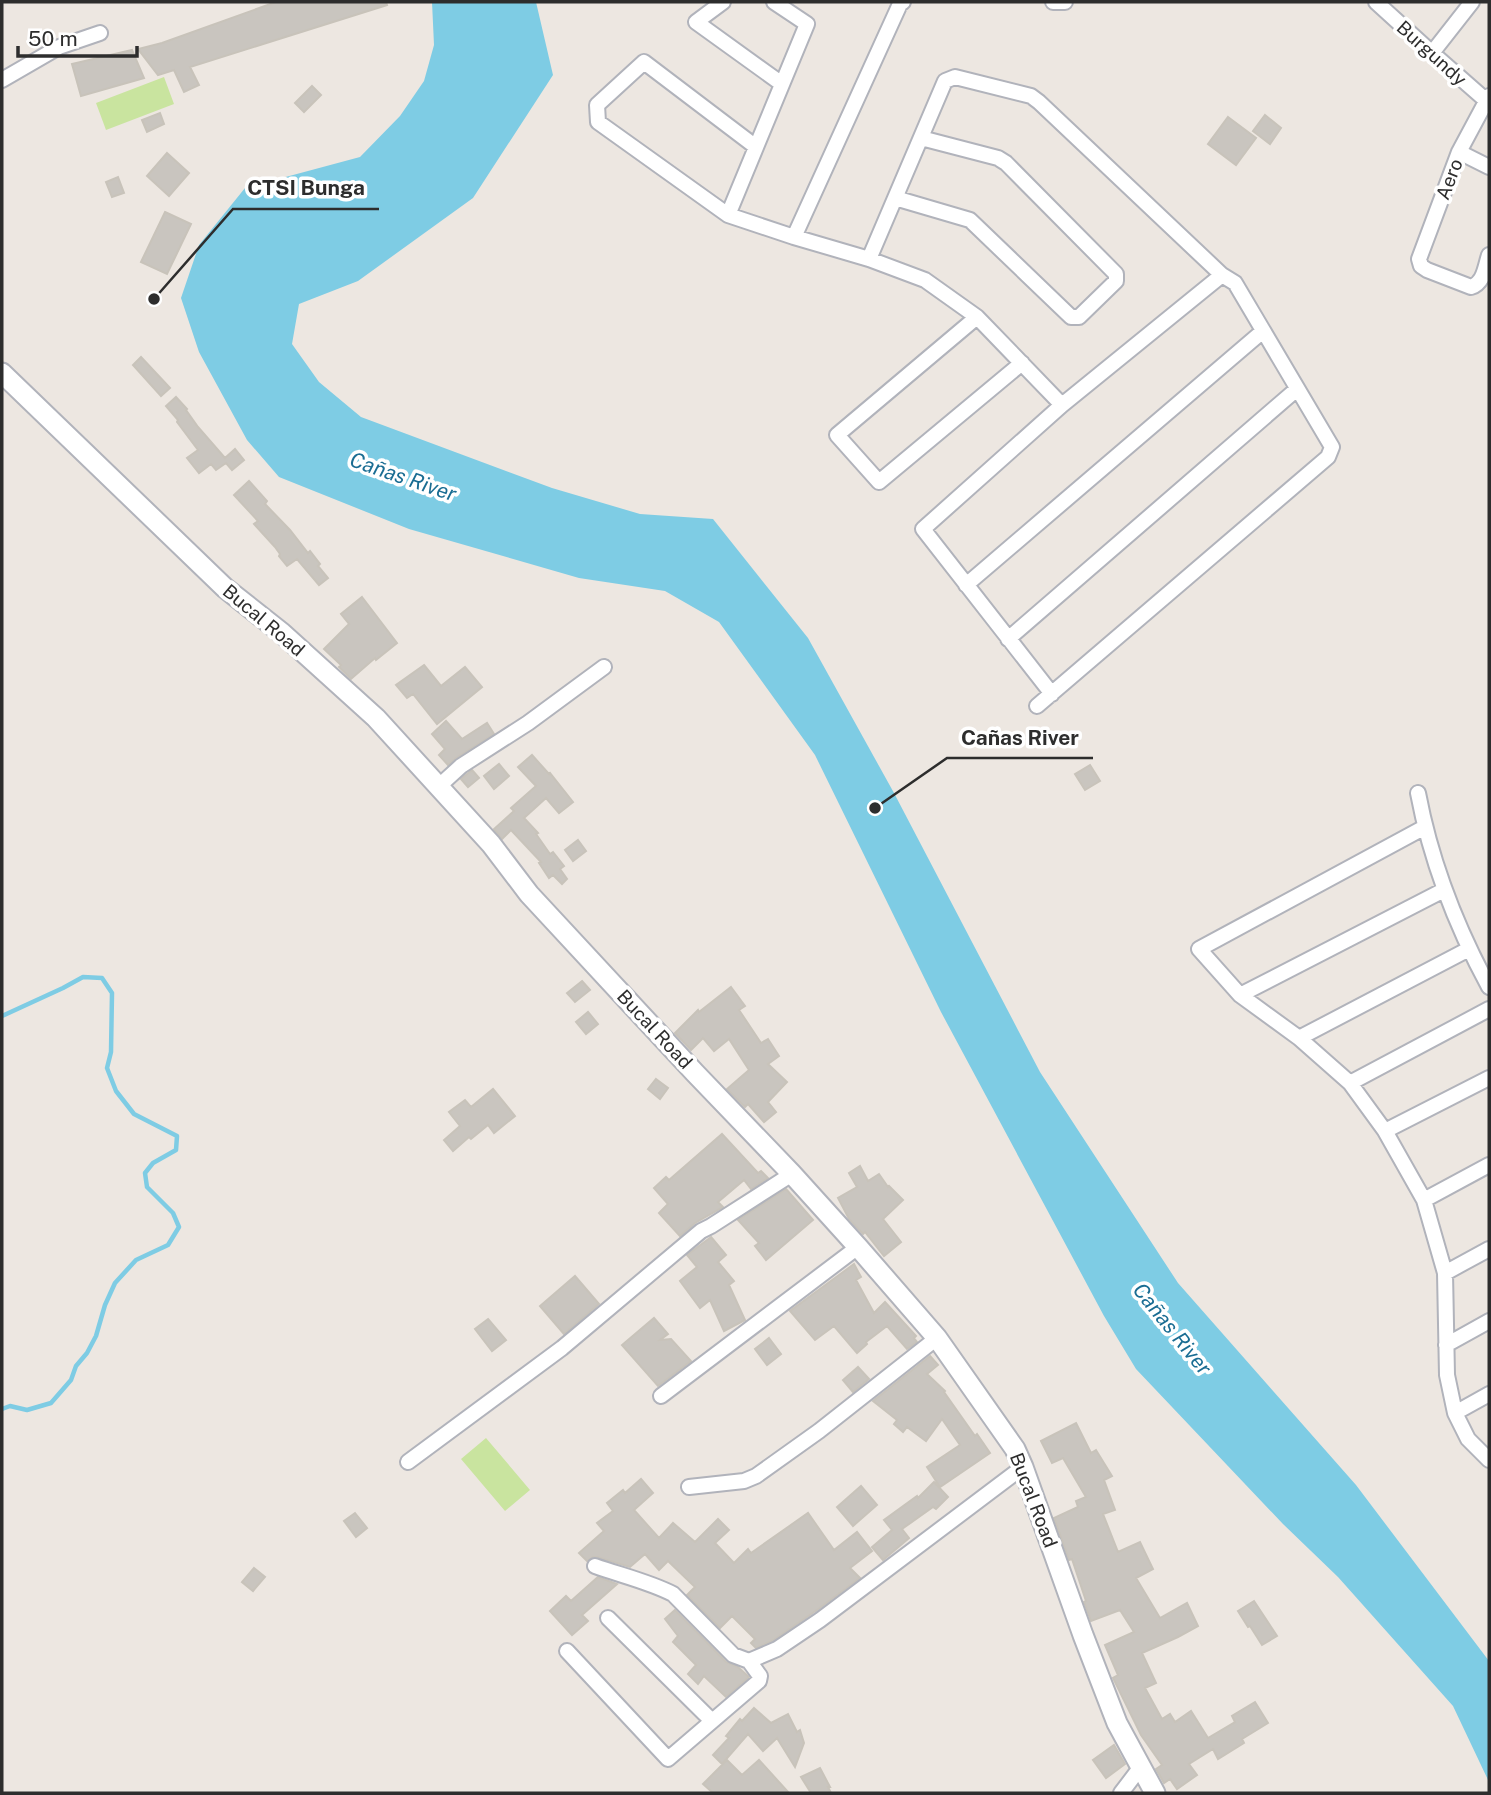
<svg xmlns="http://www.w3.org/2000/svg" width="1491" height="1795" font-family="'Public Sans',sans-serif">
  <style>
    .pitch { fill: #c9e49f }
    .water { fill: #7ecce4 }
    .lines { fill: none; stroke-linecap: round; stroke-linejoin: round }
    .stream { stroke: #7ecce4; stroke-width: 4.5 }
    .building { fill: #c9c5bf; stroke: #c8c3ba; stroke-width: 2 }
    .street-casing { stroke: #b1b3bb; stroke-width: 18 }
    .secondary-casing { stroke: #b1b3bb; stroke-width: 23 }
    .street { stroke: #fff; stroke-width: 14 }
    .secondary { stroke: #fff; stroke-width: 19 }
    .labels { text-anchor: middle; stroke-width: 7; stroke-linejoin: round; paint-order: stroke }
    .street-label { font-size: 19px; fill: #2d2d2d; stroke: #fff }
    .water-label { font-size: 21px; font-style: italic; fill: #1a6d93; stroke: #fff }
    .leader { fill: none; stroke: #2d2d2d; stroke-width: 2.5 }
    .callout-dot { fill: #2d2d2d; stroke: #fff; stroke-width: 2.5 }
    .callout-label { font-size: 21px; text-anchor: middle; font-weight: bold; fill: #2d2d2d; stroke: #fff; stroke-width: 7; stroke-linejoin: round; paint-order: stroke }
  </style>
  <rect width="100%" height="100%" fill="#ede7e1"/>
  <!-- pitch -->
  <path class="pitch" d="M164 77 174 104 106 130 96 103Z
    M486 1438 530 1490 505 1511 461 1459Z"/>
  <!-- water -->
  <path class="water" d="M432 2H536L553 75 473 198 358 281 299 304 292 344 319 382 361 417 552 488 640 514 713 519 808 638 894 793 1040 1072 1178 1283 1356 1485 1489 1661V1782L1453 1706 1338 1577 1283 1524 1136 1369 1104 1316 941 1012 815 755 719 622 665 591 579 578 409 529 279 477 247 440 199 352 181 298 199 245 245 188 360 157 400 116 424 81 434 45Z"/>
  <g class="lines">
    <!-- stream -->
    <path class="stream" d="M2 1016 63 988 83 977 102 978 112 993 111 1052 107 1068 116 1091 134 1114 177 1136 176 1150 153 1163 145 1173 147 1187 173 1213 179 1227 168 1245 136 1260 115 1283 105 1305 96 1336 87 1353 76 1366 71 1380 51 1403 27 1410 10 1406 2 1409"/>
  </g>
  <!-- building -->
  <path class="building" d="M276 2H386L387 5 190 67 199 85 184 92 174 70 158 75 138 49 162 43Z
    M132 50 144 78 81 96 72 64Z
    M312 86 321 95 304 112 295 103Z
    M160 113 164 124 147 132 142 120Z
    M1265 115 1281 128 1270 144 1253 131Z
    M1228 117 1256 138 1236 165 1208 144Z
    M167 153 189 173 169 196 147 176Z
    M118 177 124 193 112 197 106 182Z
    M165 212 191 224 167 274 141 262Z
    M141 357 170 388 161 396 133 365Z
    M176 397 187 409 186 410 198 427 225 458 235 449 244 460 232 470 226 463 216 470 211 464 199 473 187 458 198 450 177 422 178 420 166 406Z
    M249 481 267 501 265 504 290 530 308 553 310 551 320 564 318 566 328 578 319 585 297 559 287 566 279 556 280 554 275 547 254 524 258 521 234 495Z
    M362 597 397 643 376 660 375 658 351 679 339 667 341 665 324 649 349 624 341 614Z
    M424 665 441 686 465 667 482 687 437 724 413 694 407 698 396 685Z
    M446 721 462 739 487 723 494 734 456 758 448 765 439 755 445 749 432 734Z
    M532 755 549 774 550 773 573 802 559 813 546 798 524 818 538 833 536 834 550 854 553 852 564 866 560 869 567 879 562 884 553 875 549 878 539 863 541 862 511 830 502 839 494 829 514 811 511 808 536 786 518 767Z
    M499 764 509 776 494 789 484 776Z
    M1090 765 1100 781 1085 790 1075 774Z
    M472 770 479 778 468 787 461 779Z
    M578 840 586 851 573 861 565 850Z
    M582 981 590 990 575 1002 567 993Z
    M731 987 745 1006 739 1010 761 1043 768 1039 779 1056 768 1064 787 1082 768 1102 776 1112 764 1122 748 1104 745 1107 727 1089 749 1070 729 1039 714 1051 703 1038 691 1050 675 1033 698 1010 699 1012Z
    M588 1012 598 1024 586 1034 576 1022Z
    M656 1079 668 1088 660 1099 648 1089Z
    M493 1089 515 1116 494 1133 488 1125 471 1139 469 1137 453 1151 444 1140 460 1126 449 1112 465 1100 471 1107Z
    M722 1134 758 1173 761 1171 768 1178 751 1189 744 1180 718 1202 723 1207 695 1223 680 1236 659 1213 668 1204 654 1188 666 1177 669 1180Z
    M860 1166 868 1181 879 1174 888 1187 889 1186 903 1200 883 1219 901 1242 884 1256 865 1232 863 1234 849 1219 838 1198 857 1187 849 1173Z
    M786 1189 813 1220 766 1260 755 1246 759 1243 738 1220Z
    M711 1237 726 1255 718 1262 734 1281 729 1285 745 1320 724 1331 710 1300 700 1308 680 1281 697 1267 687 1255Z
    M854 1264 861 1277 856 1280 874 1313 885 1302 916 1336 914 1338 917 1342 907 1349 887 1326 866 1342 867 1344 857 1353 834 1326 815 1340 790 1311Z
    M575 1276 599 1304 564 1334 540 1306Z
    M654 1318 668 1334 660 1340 671 1339 691 1361 658 1386 622 1345Z
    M488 1319 506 1340 492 1351 475 1329Z
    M769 1338 781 1354 767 1365 755 1349Z
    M930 1356 938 1365 927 1374 945 1391 944 1392 975 1436 977 1434 990 1453 940 1487 927 1467 960 1445 942 1419 926 1441 907 1427 903 1432 894 1424 897 1420 873 1401Z
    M858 1367 869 1379 853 1392 843 1380Z
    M1076 1423 1091 1453 1096 1450 1112 1476 1104 1480 1115 1510 1103 1514 1118 1552 1140 1542 1153 1569 1136 1578 1160 1618 1187 1603 1198 1626 1178 1637 1142 1653 1156 1683 1145 1688 1162 1719 1170 1714 1175 1722 1191 1711 1208 1738 1235 1722 1232 1716 1255 1702 1268 1723 1242 1739 1244 1743 1218 1759 1213 1749 1189 1764 1197 1775 1177 1789 1170 1779 1164 1783 1156 1769 1162 1765 1141 1735 1113 1678 1118 1675 1105 1645 1134 1632 1120 1610 1091 1621 1084 1602 1086 1601 1072 1559 1069 1560 1054 1518 1078 1507 1076 1501 1086 1497 1063 1458 1052 1463 1041 1441Z
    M641 1479 653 1493 634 1510 659 1538 673 1523 695 1542 718 1519 729 1530 715 1543 734 1563 748 1549 751 1553 808 1513 834 1550 857 1532 872 1551 850 1568 860 1578 817 1610 772 1641 756 1648 751 1643 755 1639 732 1616 720 1628 687 1595 695 1587 668 1561 659 1570 645 1554 630 1567 597 1557H593L587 1561 579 1553 604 1531 597 1523 613 1511 607 1503 623 1490 625 1493Z
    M934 1482 948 1497 936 1509 933 1507 902 1529 909 1538 883 1560 872 1547 892 1530 884 1520 917 1496 918 1498Z
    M861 1486 877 1505 853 1526 837 1507Z
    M355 1513 367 1528 356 1537 344 1521Z
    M254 1568 265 1577 253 1591 242 1582Z
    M598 1577 617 1584 582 1615 588 1621 572 1635 550 1611 566 1596 571 1601Z
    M1254 1601 1277 1636 1262 1645 1250 1626 1248 1627 1238 1611Z
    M675 1610 726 1662 738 1667 749 1677 726 1697 704 1676 698 1684 688 1674 696 1665 673 1642 678 1636 665 1619Z
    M754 1708 771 1723 788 1714 797 1732 800 1730 804 1743 795 1767 777 1738 763 1751 748 1734 722 1764 713 1755 729 1738 726 1736 740 1719 742 1721Z
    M1114 1745 1125 1764 1106 1778 1093 1760Z
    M727 1760 742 1775 759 1760 789 1793H713L703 1784Z
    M820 1768 830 1787H828L831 1793H811L801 1777Z"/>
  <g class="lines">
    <defs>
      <path id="street" d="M723 2 696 22 782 84
        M1053 2H1065
        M1376 2 1432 53 1489 103
        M1432 53 1472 2
        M2 80 59 47 100 33
        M1489 96 1459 152 1419 259 1421 266 1427 270 1471 287C1484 283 1485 267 1489 255
        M756 147 644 62 597 105 598 122 728 215 794 237 869 259 925 280 977 317 1062 405
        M1459 152 1489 167
        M895 198 970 220 1071 317H1079L1116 281V274L1006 163 998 158 921 138
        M728 215 807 24 774 2
        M794 237 900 4 903 2
        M869 259 945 81 955 77 1031 96 1039 102 1222 275 1235 283 1332 447 1328 457 1037 706
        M977 317 837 435 879 482 1022 363
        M966 585 1263 331
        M1008 639 1297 389
        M1052 694 923 529 1062 405 1222 275
        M438 787 461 766 528 723 604 667
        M1418 793C1431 862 1456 926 1489 987
        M1425 827 1199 949 1240 995 1299 1038 1350 1083 1385 1131 1424 1200 1445 1273 1447 1375 1455 1413 1468 1439 1489 1460
        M1240 995 1444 890
        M1299 1038 1469 949
        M1350 1083 1489 1009
        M1385 1131 1489 1078
        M1424 1200 1489 1165
        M1445 1273 1489 1249
        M1446 1345 1489 1321
        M661 1396 858 1247
        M1455 1413 1489 1394
        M408 1462 562 1348 701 1231 711 1226 792 1174
        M689 1487 744 1481 756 1476 819 1431 937 1338
        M595 1566C620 1575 650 1582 673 1594L733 1655 749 1661 777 1649 820 1620 1023 1467
        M608 1618 712 1721
        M567 1651 668 1759 759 1681 760 1676 749 1661
        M1121 1793 1140 1768"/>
      <path id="secondary" d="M2 373 225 588 282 633 376 718 491 844 529 894 695 1073 792 1174 858 1247 937 1338 1015 1449 1023 1467 1083 1635 1117 1723 1155 1793"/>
    </defs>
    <!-- street casing -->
    <use href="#street" class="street-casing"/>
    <!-- secondary casing -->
    <use href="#secondary" class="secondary-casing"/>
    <!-- street -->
    <use href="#street" class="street"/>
    <!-- secondary -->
    <use href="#secondary" class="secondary"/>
  </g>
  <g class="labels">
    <!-- street labels -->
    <g class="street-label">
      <text transform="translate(1432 53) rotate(42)" y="7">Burgundy</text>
      <text transform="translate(1449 179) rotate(-69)" y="7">Aero</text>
      <text transform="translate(264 620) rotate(40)" y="7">Bucal Road</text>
      <text transform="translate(655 1029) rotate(47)" y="7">Bucal Road</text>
      <text transform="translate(1034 1500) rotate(69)" y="7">Bucal Road</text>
    </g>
    <!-- water labels -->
    <g class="water-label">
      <text transform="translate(403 477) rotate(19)" y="7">Cañas River</text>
      <text transform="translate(1172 1329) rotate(51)" y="7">Cañas River</text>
    </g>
  </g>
  <!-- callouts -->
  <path class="leader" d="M154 299L233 209H379M875 808L947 758H1093"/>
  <g class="callout-dot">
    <circle cx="154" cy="299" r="7"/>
    <circle cx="875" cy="808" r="7"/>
  </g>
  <g class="callout-label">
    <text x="306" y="195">CTSI Bunga</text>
    <text x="1020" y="745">Cañas River</text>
  </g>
  <!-- border -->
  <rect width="1491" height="1795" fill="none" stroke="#2d2d2d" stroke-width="7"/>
  <!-- scale -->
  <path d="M18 46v10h119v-10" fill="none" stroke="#2d2d2d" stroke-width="3.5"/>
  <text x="28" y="46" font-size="21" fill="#2d2d2d" stroke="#ffffff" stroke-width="5" paint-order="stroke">50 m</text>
</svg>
